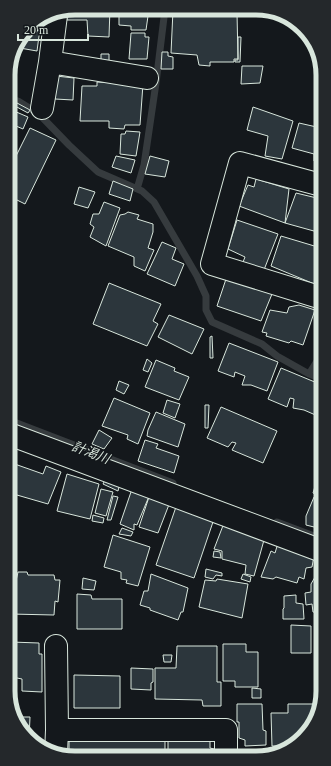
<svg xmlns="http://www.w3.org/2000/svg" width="331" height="766" font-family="'Times New Roman','Noto Sans JP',serif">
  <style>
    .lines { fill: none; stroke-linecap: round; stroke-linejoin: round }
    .stream { stroke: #363b3e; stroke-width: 7 }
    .building { fill: #2c363c; stroke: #d8e6dc }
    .minor-casing { stroke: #d8e6dc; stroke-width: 24 }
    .minor { stroke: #14181c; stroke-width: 22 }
    .labels { text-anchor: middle; stroke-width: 3; stroke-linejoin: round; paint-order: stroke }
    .water-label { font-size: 13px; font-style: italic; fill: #d8e6dc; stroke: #14181c }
    .rim { fill: none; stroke: #d8e6dc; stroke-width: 5 }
  </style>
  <rect width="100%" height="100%" fill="#14181c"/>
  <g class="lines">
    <!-- stream -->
    <path class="stream" d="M8 98 18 101 39 114 69 145 98 172 142 191 154 202 197 276 206 296V310L212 322 262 344 277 356 309 374 322 353
      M137 189 144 165 156 83 165 9
      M309 374 322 379
      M9 420 173 483
      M277 522 322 539"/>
  </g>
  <!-- building -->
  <path class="building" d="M75 8H110L109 37 88 36 87 20H67V11Z
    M119 8 149 9 146 30H131V26L119 25Z
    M227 9H242V13H227Z
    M173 10 237 13 238 59H234V62H210V66L199 65 197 55 171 53Z
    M41 21 37 51 14 47 31 25Z
    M131 33H145V37H149L147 59H129Z
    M238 37H241L240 62H235V60H238Z
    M162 52H168V56L173 57V69H161Z
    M101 54H109V61L101 60Z
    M242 66H263L260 83 241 84Z
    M56 76 74 78 73 100 55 99Z
    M97 82 143 84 140 125H125L124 129 109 128V121H80L82 86H97Z
    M17 103 30 110 28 113 15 106Z
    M253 107 293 121 282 159 265 156 268 136 247 130Z
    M14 111 28 117 23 129 9 123Z
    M299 123 321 128V163L314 161V154L292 148Z
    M30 128 56 140 25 204 9 196 8 172Z
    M8 129 14 130 8 152Z
    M126 131 140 132 136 156 120 154 121 134H125Z
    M116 156 135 160 131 173 112 167Z
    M150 156 169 161 165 177 145 174Z
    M256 179 289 189 285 223 239 206 248 185 254 187Z
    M113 181 133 189 130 201 109 194Z
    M79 187 95 192 88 208 74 204Z
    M296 193 321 199V233L285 223Z
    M104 202 120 208 106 246 90 237 94 227 90 224 93 214H99Z
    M128 212 139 215 137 219 153 224V232L148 248 154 250 145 271 134 266V257L108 246 120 215 125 214Z
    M237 220 278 234 262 275 241 267 245 257 228 249Z
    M281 236 321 248V272L319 286 271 266Z
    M162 242 176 248 172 259 184 264 175 286 147 274Z
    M226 279 272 294 261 321 217 306Z
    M109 283 161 304 153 321 158 324 147 346 93 324Z
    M299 305 315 310 303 345 291 341 289 343 266 336 267 333 262 332 270 310 287 313 289 307Z
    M169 315 204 329 192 354 158 337Z
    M212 336 213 358H210V337Z
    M229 343 278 362 267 391 251 385H242L245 376 235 372 234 377 218 371Z
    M147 359 152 363 148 372 143 370Z
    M156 360 175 368 174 371 189 377 179 400 145 387Z
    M281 368 322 385V412L320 417 304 410 293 408 294 399 290 398 287 407 268 399Z
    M119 381 129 385 124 394 116 390Z
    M114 398 150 413 138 444 127 439 128 435 102 426Z
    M167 400 180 404 175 418 163 413Z
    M205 405H209L208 428H205Z
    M221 407 277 431 263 463 232 450 236 443 232 442 228 447 207 438Z
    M156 412 185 424 178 447 147 436 148 430Z
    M99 430 112 438 104 449 92 444Z
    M145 440 158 444 156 448 179 456 174 473 138 461Z
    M9 462 43 474 46 466 61 472 48 504 10 493Z
    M67 474 99 484 90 519 57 511Z
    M106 478 120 483 118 491 103 484Z
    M316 483 321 484 317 495 313 493Z
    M101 489 113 492 106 516 95 513Z
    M132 489 150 494 137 525 134 524V530L120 524Z
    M150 494 170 502 158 533 139 527Z
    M113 496 118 497 111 520H107Z
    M314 497 322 500V529L306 525V516Z
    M177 504 215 516 194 578 156 565Z
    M93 515 104 518 103 523 92 521Z
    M224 523 230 525 229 528 264 540 254 576 245 574 246 565 222 559V551L214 549Z
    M122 528 133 532 131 536 119 534Z
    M113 535 150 547 138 586 126 583 127 580 121 579V572L104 567Z
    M278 543 314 556 312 567 306 568 304 579 299 577 297 583 276 577 273 579 261 577 271 551 275 553Z
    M214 551 220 552 221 558 213 557Z
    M322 565 323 617H321V613L313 612 312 604 306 605 305 593 311 592V584Z
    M206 569 222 573V576L216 575 213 579 205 577Z
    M18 572H27L28 575H54L55 580H60L58 602 55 601 54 615 10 614V581H16Z
    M151 574 188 588 183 612H181L178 620 150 610V608L140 605 144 591H148Z
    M243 574 251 577 250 582 241 579Z
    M83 578 96 581 94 590 82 589Z
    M217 579 248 584 242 618 199 607 205 580 216 581Z
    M77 594 91 595 92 599H122V629H77Z
    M296 595V603L303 604 304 619H283V609L284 608V596Z
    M291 625 311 626V653H291Z
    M11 642 39 643V654H42V692L22 691V679L12 677 10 690V645H11Z
    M223 644H246V652H258V687H235V681H223Z
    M177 646H217V682H221V706H203L202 700 155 699V668H176Z
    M163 655H172L171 662H164Z
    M131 668 153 669V682L151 683V690L131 689Z
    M74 675 120 676V708H74Z
    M252 688 261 689V698H252Z
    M237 704H262L263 730 266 731V745L245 746V740L239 738V722H237Z
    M288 704H315L316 708 318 707 306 735 289 746H272L271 713H288Z
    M16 717H30L29 739Z
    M201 738V741H210V748L214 749 213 756H168V739Z
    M69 741H165V756L69 757Z"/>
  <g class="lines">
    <defs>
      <path id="minor" d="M50 62 147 78
        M42 108 50 62 56 15
        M321 185 240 163 212 264 322 298
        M9 434 322 551
        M56 646 57 730 56 754
        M57 730H226V756"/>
    </defs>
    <!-- minor casing -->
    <use href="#minor" class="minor-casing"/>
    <!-- minor -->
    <use href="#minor" class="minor"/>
  </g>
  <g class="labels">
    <!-- water labels -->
    <g class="water-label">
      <text transform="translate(91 452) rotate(21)" y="5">計渇川</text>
    </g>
  </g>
  <!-- crop -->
  <path d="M0 0H331V766H0ZM75 15H256A60 60 0 0 1 316 75V691A60 60 0 0 1 256 751H75A60 60 0 0 1 15 691V75A60 60 0 0 1 75 15Z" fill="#24282b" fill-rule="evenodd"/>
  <path class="rim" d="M75 15H256A60 60 0 0 1 316 75V691A60 60 0 0 1 256 751H75A60 60 0 0 1 15 691V75A60 60 0 0 1 75 15Z"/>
  <!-- scale -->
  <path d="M18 34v6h70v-6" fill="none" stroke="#d8e6dc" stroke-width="2"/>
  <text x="24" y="34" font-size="12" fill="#d8e6dc" stroke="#14181c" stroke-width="3" paint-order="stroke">20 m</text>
</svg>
